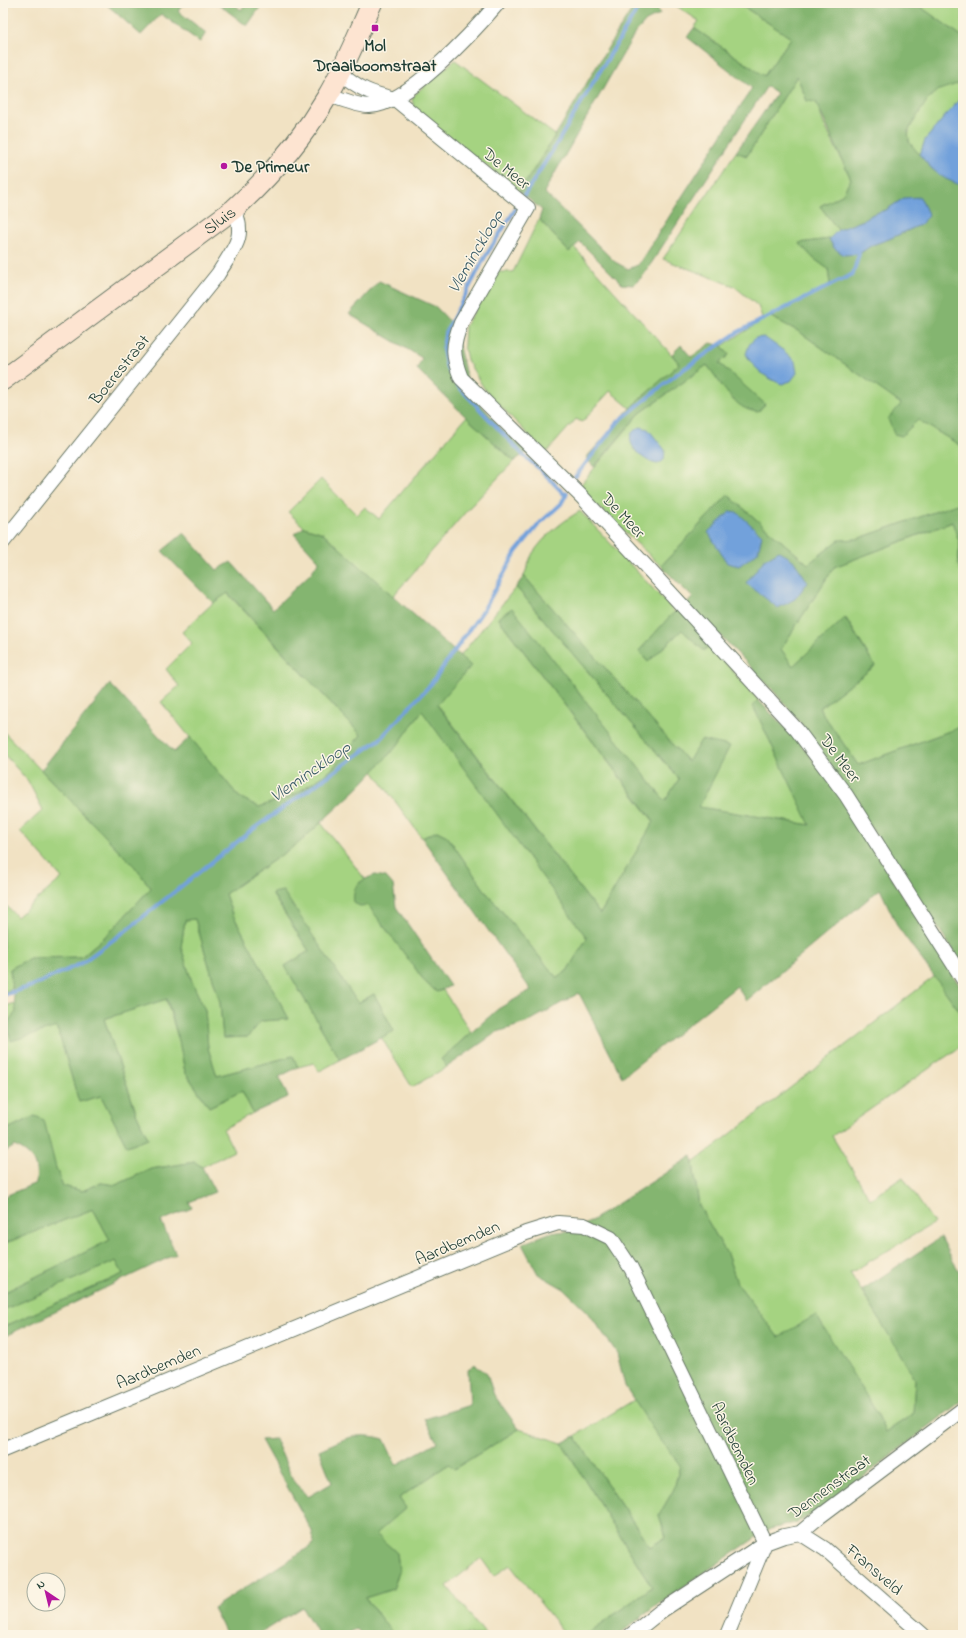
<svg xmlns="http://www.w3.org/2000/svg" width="966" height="1638" font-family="'Indie Flower',sans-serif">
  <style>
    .green { fill: #a5d381; stroke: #62885a }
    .forest { fill: #84b56f; stroke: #527952 }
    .water { fill: #72a1db; stroke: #486f88 }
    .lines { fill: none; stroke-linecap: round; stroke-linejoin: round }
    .stream { stroke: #72a1db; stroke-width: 4 }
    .street-casing { stroke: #687766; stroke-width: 16 }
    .secondary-casing { stroke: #687766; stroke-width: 22 }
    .street { stroke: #fff; stroke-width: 14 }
    .secondary { stroke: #fde4d1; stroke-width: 20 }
    .poi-dot { fill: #b5179e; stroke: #fcf5e5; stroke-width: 1.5 }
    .labels { text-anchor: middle; stroke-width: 3; stroke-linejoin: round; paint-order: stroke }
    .poi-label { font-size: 17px; font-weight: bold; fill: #1f3d34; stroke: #fcf5e5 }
    .street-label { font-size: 17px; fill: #1f3d34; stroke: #fcf5e5 }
    .water-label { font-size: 18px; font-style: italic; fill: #385b66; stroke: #fcf5e5 }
  </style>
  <rect width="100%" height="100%" fill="#fcf5e5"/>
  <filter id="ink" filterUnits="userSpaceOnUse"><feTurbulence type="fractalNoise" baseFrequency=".025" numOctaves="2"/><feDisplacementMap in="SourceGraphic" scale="8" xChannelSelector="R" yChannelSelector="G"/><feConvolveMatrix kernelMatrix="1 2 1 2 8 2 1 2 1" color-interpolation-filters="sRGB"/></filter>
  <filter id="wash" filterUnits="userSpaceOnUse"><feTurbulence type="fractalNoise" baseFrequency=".012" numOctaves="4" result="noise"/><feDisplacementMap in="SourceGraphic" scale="16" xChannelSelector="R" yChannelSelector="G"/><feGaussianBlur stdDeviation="0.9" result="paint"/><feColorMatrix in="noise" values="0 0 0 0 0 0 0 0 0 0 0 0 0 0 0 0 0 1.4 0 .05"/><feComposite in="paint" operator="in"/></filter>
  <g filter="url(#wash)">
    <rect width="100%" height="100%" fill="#f1e2c3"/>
    <!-- green -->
    <path class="green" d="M672 3H738L791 38 764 76 694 28 699 21Z
      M915 3H963V37Z
      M455 60 555 135 528 179 519 191 415 111 412 99 416 93Z
      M797 76 807 101 816 102 824 124 851 179 842 195 820 206 838 230 829 239 800 243 813 258 828 269 830 284 769 316 798 331 902 404V435L918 420 963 447V502L857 539 839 541 808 564 728 495 661 566 578 488 639 414 707 365 734 401 765 405 719 363 729 355 722 346 763 320 758 306 734 286 663 259 736 152 747 156Z
      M963 82V95L925 140 920 155C916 150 910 145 909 140 905 126 927 96 939 90 946 86 956 85 963 82Z
      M539 219 569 252 574 247 680 364 630 408 610 391 582 422 576 419 546 453 485 390 467 360 464 345 465 326 498 272H513Z
      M466 417 514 461 470 507 393 596 323 533 304 527 288 512 321 479 357 515 365 507 379 519Z
      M580 511 675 612 639 651 648 662 682 630 704 651 710 645 758 700 753 706 811 825 699 807 688 762 524 576C527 569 529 559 533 553 545 535 563 521 580 511Z
      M953 522 960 544 958 564 963 577V726L858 765 819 708 875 666 846 618 793 666 781 649 834 567Z
      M516 587 679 779 665 801 512 609 498 618 654 822 600 914 437 704 470 666 460 656Z
      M227 593 361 735 330 771 294 795 259 807 239 797 161 702 179 686 166 669 192 643 182 632 213 603Z
      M422 710 587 938 567 971 557 978 486 892 447 836 437 831 422 838 373 771 397 746Z
      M3 731 135 867 151 888 109 933 81 957 30 958 10 969 12 989 3 992V902L17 917 62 878 20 831 43 810 28 781 3 753Z
      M321 823 365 879 359 883 368 904 426 983 437 992 443 990 471 1032 442 1059 447 1067 412 1087 381 1037 394 1031 374 994 358 1003 272 894 309 951 285 966 340 1060 318 1072 314 1063 298 1067 293 1056 217 1076 208 1048 205 1010 192 982 181 947 185 920 195 919 220 1002 223 1038 248 1037 261 1021 289 1019 231 911 225 894 300 842Z
      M935 976 963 1016V1045L832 1136 870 1199 903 1177 934 1223 850 1273 889 1334 915 1379 913 1414 886 1432 877 1413 778 1337 737 1283 727 1254 699 1206 693 1163Z
      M166 999 179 1041 185 1072 209 1107 242 1091 253 1113 223 1129 234 1151 202 1167 195 1162 151 1169 116 1185 101 1183 82 1191 63 1186 35 1116 3 1131V1007L15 1003 16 1012 57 1027 79 1102 101 1096 127 1146 148 1138 137 1115 104 1019Z
      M93 1209 110 1240 3 1293V1244Z
      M116 1261 123 1274 3 1327V1310Z
      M634 1400 680 1465 674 1489 659 1515 666 1537 650 1547 575 1436Z
      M519 1429 562 1443 652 1587 586 1635H566L510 1565 494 1576 481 1558 447 1586 486 1635H394L365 1598 393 1589 399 1572 397 1553 375 1534 406 1508 399 1498 449 1464 454 1469Z"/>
    <!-- forest -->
    <path class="forest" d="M105 3H192L183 5 178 11 206 33 200 42 161 14 141 35Z
      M217 3H233L241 10 246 3H263L247 26Z
      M636 3H655L660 14 646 21 635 33 544 192 615 262 628 269 638 265 752 88 687 37 694 28 764 76 791 38 738 3H915L963 37V82L939 90 928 99 908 131 909 142 932 169 958 184 963 182V447L918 420 902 436 894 434 888 419 901 404 798 331 769 316 830 284 828 269 813 258 799 243 829 239 834 248 859 254 872 245 889 239 920 225 904 198 886 210 873 214 864 220 838 230 820 206 842 195 851 179 816 102 807 101 797 76 747 156 736 152 777 93 767 86 643 276 633 285 622 284 580 242 569 252 539 219 542 210 519 191C531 176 540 158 551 142 580 96 606 48 636 3Z
      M379 281 436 307 454 326 470 392 503 430 527 452 514 461 466 417 417 369 422 358 349 314Z
      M711 343 722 346 729 355 719 363 765 404 758 412C733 410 721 382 707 365L639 414 594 467 586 458 630 408 679 364 672 354 681 345 691 357Z
      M728 495 808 564 839 540 857 539 963 502V577L958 564 960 544 952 522 834 567 781 649 793 666 845 618 875 666 819 708 858 765 963 726V965L803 726 771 688 719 634 704 651 682 630 648 662 639 651 670 616 693 598 661 566Z
      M304 527 323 533 471 666 437 705 600 914 654 821 498 618 512 608 665 801 679 779 516 587 524 576 688 762 701 740 730 746 699 807 810 825 753 706 758 700 798 741 835 788 963 991V1016L898 927 880 889 746 1001 737 986 622 1077 579 993 526 1023 497 1032 447 1067 441 1059 498 1009 531 990 422 838 437 831 447 836 486 892 557 978 567 971 587 938 422 711 397 746 360 786 300 842 225 894 231 911 289 1019 261 1021 248 1037 223 1038 220 1002 195 919 185 920 181 947 192 982 205 1010 208 1048 217 1076 293 1056 298 1067 279 1077 288 1097 253 1113 242 1091 209 1107 185 1072 179 1041 167 999 104 1019 137 1115 148 1138 127 1146 101 1096 79 1102 57 1027 11 1041 7 1023 16 1012 10 969 30 958 81 957 109 933 151 888 135 867 41 770 110 684 174 752 190 737 239 797 259 807 294 795 330 771 361 735 228 593 213 603 162 551 184 533 217 570 231 562 273 609 311 573 319 561 294 534Z
      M375 875 386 877 393 885 396 907 450 986 437 992 426 983 368 905 360 906 354 903C352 886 359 881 375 875Z
      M283 891 358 1003 374 994 394 1031 340 1060 285 966 309 951 272 893Z
      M35 1116 44 1120 56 1168 63 1186 82 1191 101 1183 116 1185 151 1169 195 1162 202 1167 215 1192 189 1202 192 1208 161 1221 176 1254 3 1337V1327L123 1274 116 1261 3 1310V1293L110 1240 93 1209 3 1244V1197L36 1183C38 1163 33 1155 15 1146L3 1153V1131Z
      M692 1156 699 1206 727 1254 737 1283 778 1337 816 1315 877 1413 886 1432 913 1414 915 1379 862 1290 941 1237 953 1261 963 1277V1400L822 1509 798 1522 767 1530 661 1602 618 1635H586L652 1587 562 1443 575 1436 650 1547 666 1537 659 1515 674 1489 680 1465 656 1434 625 1386 617 1353 588 1312 564 1289 538 1274 522 1244 549 1233 577 1230Z
      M475 1364 487 1374 494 1395 519 1429 454 1469 449 1464 399 1498 406 1508 376 1534 397 1553 399 1572 393 1589 365 1598 394 1635H362L357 1629 343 1635H319L302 1607 257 1635H227L213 1608 314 1544 312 1531 261 1440 275 1439 294 1482 308 1497 332 1483 319 1450C345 1439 355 1431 384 1439L396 1465 437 1442 425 1419 470 1405 468 1370Z"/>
    <!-- water -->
    <path class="water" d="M963 95V182L958 184C940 178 931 169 920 155L925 140Z
      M920 197 929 216 920 225 889 239 872 245 859 254 844 255 834 248 829 239 838 230 864 220 873 214 886 210 904 198Z
      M764 337 784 351 795 361 797 373 791 381 782 384C767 379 753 368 746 354L749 345 755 338Z
      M641 427 648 429 665 450 664 460 658 464C643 463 615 436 641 427Z
      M731 511 738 513 762 535 758 552 739 566 727 563 708 532Z
      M779 551 793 560 808 582 795 599 778 608 746 583 764 560Z"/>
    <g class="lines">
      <!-- stream -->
      <path class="stream" d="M575 477 619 421 678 373 738 332 853 274 859 254
        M566 496 541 470 524 456 459 387 447 368 443 350 445 334 485 257 551 153 641 3
        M3 995 32 986 80 964 124 932 252 830 380 739 431 684 484 609 516 552 540 523 561 504 567 493"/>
    </g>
  </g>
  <g filter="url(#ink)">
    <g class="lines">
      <defs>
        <path id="street" d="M339 72C360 89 369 93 395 99L528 208 461 323C452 346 452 355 461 378L582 497 797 730 846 795 963 979
          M328 95C339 98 358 106 369 106 405 107 475 30 498 3
          M3 542 218 274C233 249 247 238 234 209
          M3 1450 526 1233 558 1223 584 1225 611 1238 631 1268 765 1543 727 1635
          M800 1533 825 1549 923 1635
          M631 1635 661 1611 765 1543 784 1536 800 1533 819 1517 963 1409"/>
        <g id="secondary">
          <path id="s1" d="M3 380 234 209C271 176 302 139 327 97 345 67 358 34 372 3"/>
        </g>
      </defs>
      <!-- street casing -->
      <use href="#street" class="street-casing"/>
      <!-- secondary casing -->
      <use href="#secondary" class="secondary-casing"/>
      <!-- street -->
      <use href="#street" class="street"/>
      <!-- secondary -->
      <use href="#secondary" class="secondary"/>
    </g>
  </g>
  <!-- markers -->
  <g class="poi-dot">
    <rect x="371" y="24" width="8" height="8" rx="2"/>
    <circle cx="224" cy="166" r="4"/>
  </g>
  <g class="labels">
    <!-- poi labels -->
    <g class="poi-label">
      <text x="375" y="51">Mol<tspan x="375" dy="20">Draaiboomstraat</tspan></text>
      <text x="232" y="172" text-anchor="start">De Primeur</text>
    </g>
    <!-- street labels -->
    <g class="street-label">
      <text transform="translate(507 168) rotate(39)" y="6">De Meer</text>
      <text dy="6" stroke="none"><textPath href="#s1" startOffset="269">Sluis</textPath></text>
      <text transform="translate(119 369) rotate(-51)" y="6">Boerestraat</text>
      <text transform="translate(624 515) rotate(47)" y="6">De Meer</text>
      <text transform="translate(841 758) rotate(53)" y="6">De Meer</text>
      <text transform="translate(457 1242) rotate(-23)" y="6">Aardbemden</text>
      <text transform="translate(158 1366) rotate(-23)" y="6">Aardbemden</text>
      <text transform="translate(736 1443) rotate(64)" y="6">Aardbemden</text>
      <text transform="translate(829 1486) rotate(-36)" y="6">Dennenstraat</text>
      <text transform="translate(875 1569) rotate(41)" y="6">Fransveld</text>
    </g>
    <!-- water labels -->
    <g class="water-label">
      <text transform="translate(475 251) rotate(-60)" y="6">Vleminckloop</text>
      <text transform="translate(310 771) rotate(-35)" y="6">Vleminckloop</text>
    </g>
  </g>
  <!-- margin -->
  <rect width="966" height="1638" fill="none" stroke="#fcf5e5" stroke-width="16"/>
  <!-- north arrow -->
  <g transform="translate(46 1592) rotate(325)"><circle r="19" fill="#fcf5e5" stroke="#a4ab9e"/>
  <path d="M0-3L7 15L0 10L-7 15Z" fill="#b5179e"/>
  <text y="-6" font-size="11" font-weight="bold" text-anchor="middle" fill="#1f3d34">N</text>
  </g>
</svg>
